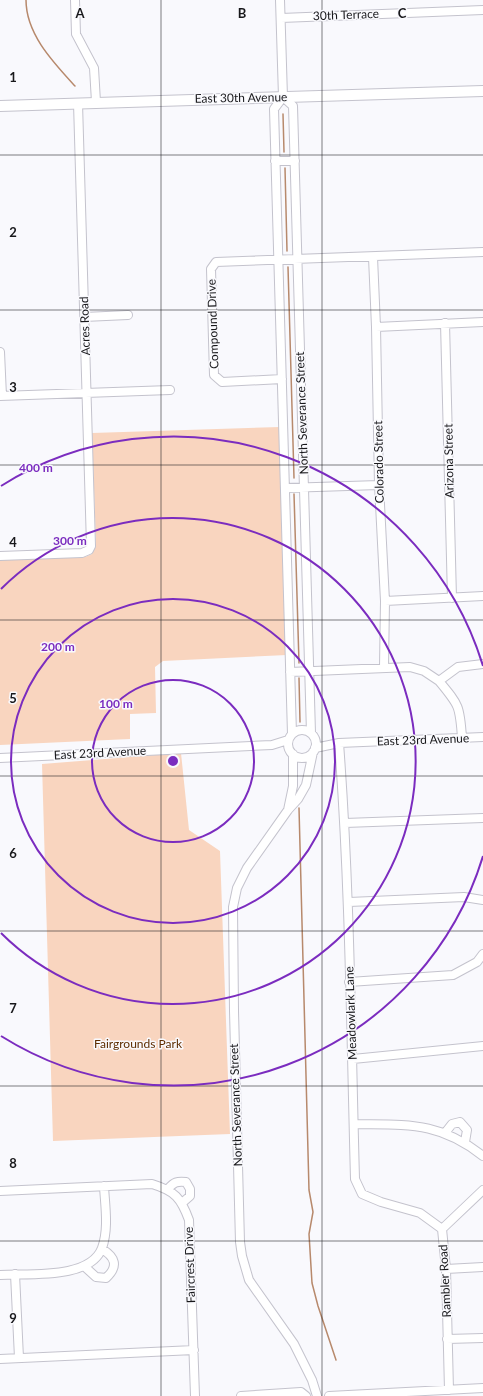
<svg xmlns="http://www.w3.org/2000/svg" width="483" height="1396" font-family="Lato,sans-serif">
  <style>
    .green { fill: #f9d5bf }
    .lines { fill: none; stroke-linecap: round; stroke-linejoin: round }
    .stream { stroke: #b7896c; stroke-width: 1.5 }
    .minor-casing { stroke: #c4c3cd; stroke-width: 10 }
    .major-casing { stroke: #c4c3cd; stroke-width: 12 }
    .minor { stroke: #fff; stroke-width: 8 }
    .major { stroke: #fff; stroke-width: 10 }
    .grid { fill: none; stroke: #18181b; stroke-width: 1; stroke-opacity: 0.55 }
    .ring { fill: none; stroke: #7b2cbf; stroke-width: 2 }
    .labels { text-anchor: middle; stroke-width: 3; stroke-linejoin: round; paint-order: stroke }
    .street-label { font-size: 12px; fill: #18181b; stroke: #f9f9fd }
    .park-label { font-size: 12px; fill: #5f2d00; stroke: #f9f9fd }
    .grid-label { font-size: 13px; text-anchor: middle; font-weight: bold; fill: #18181b; stroke: #f9f9fd; stroke-width: 3; stroke-linejoin: round; paint-order: stroke }
    .centre { fill: #7b2cbf; stroke: #f9f9fd; stroke-width: 2 }
    .ring-label { font-size: 12px; text-anchor: middle; font-weight: bold; fill: #7b2cbf; stroke: #f9f9fd; stroke-width: 3; stroke-linejoin: round; paint-order: stroke }
  </style>
  <rect width="100%" height="100%" fill="#f9f9fd"/>
  <!-- green -->
  <path class="green" d="M280 427 287 655 163 661 155 667 156 713 130 714V739L0 745V559L85 557 92 554 96 543 92 433Z
    M181 753 189 830 220 851 230 1134 53 1141 42 764Z"/>
  <g class="lines">
    <!-- stream -->
    <path class="stream" d="M26 0C26 34 53 62 75 86
      M283 114 284 152
      M285 168 287 251
      M288 267 294 478
      M294 494 299 663
      M299 678 300 722
      M299 808 309 1190 313 1212 309 1234 312 1283 318 1306 336 1360"/>
    <defs>
      <path id="minor" d="M75 0 76 34 94 68 96 102
        M280 0 283 97 274 109 292 734
        M281 18 483 10
        M283 97 293 106 311 733
        M275 161H295
        M373 257 376 327 379 485 385 601 384 667
        M84 317 128 315
        M445 323 452 598
        M376 327 483 322
        M0 352 2 396
        M282 379 222 382 214 375 211 269 216 262 483 252
        M0 396 170 390
        M285 488 379 485
        M0 556 82 553 89 550 91 546 78 103
        M385 601 483 596
        M290 672 410 667 424 671 439 681 458 667 483 664
        M439 681C459 705 460 706 462 738
        M288 744a14 14 0 1 1 28 0a14 14 0 1 1-28 0Z
        M339 743C350 888 351 1034 355 1179L362 1194 381 1202 420 1213 442 1229
        M315 748 339 743 483 737
        M313 752 306 785 298 799 288 810 247 868 237 888 233 907 234 1011 240 1242 242 1256 249 1280 294 1344 312 1380 317 1396
        M0 758 272 745 288 740
        M288 810 293 786V754
        M345 823 483 818
        M349 902 464 897 483 900
        M349 982 453 975 477 962 483 954
        M353 1059 483 1046
        M354 1124C407 1125 439 1121 483 1156
        M445 1133 452 1124 460 1122 467 1130 465 1142
        M168 1189C174 1182 177 1181 186 1182L190 1189V1196L182 1203
        M0 1191 152 1184C175 1191 181 1198 189 1220L195 1396
        M442 1229 446 1269 449 1390
        M442 1229 483 1190
        M85 1267 96 1277 106 1278C119 1266 115 1257 102 1249
        M446 1269 483 1267
        M15 1274 19 1358
        M0 1275C28 1273 90 1280 102 1248 109 1228 105 1206 104 1186
        M447 1339 483 1338
        M0 1359 194 1350
        M241 1396 301 1392 306 1396
        M329 1396 483 1388"/>
      <path id="major" d="M0 106 483 91"/>
    </defs>
    <!-- minor casing -->
    <use href="#minor" class="minor-casing"/>
    <!-- major casing -->
    <use href="#major" class="major-casing"/>
    <!-- minor -->
    <use href="#minor" class="minor"/>
    <!-- major -->
    <use href="#major" class="major"/>
  </g>
  <!-- grid -->
  <path class="grid" d="M161 0V1396M322 0V1396M0 155H483M0 310H483M0 465H483M0 620H483M0 776H483M0 931H483M0 1086H483M0 1241H483"/>
  <!-- distance rings -->
  <g class="ring">
    <circle cx="173" cy="761" r="81"/>
    <circle cx="173" cy="761" r="162"/>
    <path d="M1 589A243 243 0 1 1 1 933"/>
    <path d="M483 856A324 324 0 0 1 1 1036M1 486A324 324 0 0 1 483 666"/>
  </g>
  <g class="labels">
    <!-- street labels -->
    <g class="street-label">
      <text transform="translate(346 15) rotate(-2)" y="4">30th Terrace</text>
      <text transform="translate(241 98) rotate(-1)" y="4">East 30th Avenue</text>
      <text transform="translate(213 324) rotate(-92)" y="4">Compound Drive</text>
      <text transform="translate(85 326) rotate(-92)" y="4">Acres Road</text>
      <text transform="translate(302 413) rotate(-92)" y="4">North Severance Street</text>
      <text transform="translate(449 461) rotate(-91)" y="4">Arizona Street</text>
      <text transform="translate(379 462) rotate(-91)" y="4">Colorado Street</text>
      <text transform="translate(423 740) rotate(-2)" y="4">East 23rd Avenue</text>
      <text transform="translate(100 753) rotate(-3)" y="4">East 23rd Avenue</text>
      <text transform="translate(351 1013) rotate(-92)" y="4">Meadowlark Lane</text>
      <text transform="translate(236 1105) rotate(-92)" y="4">North Severance Street</text>
      <text transform="translate(190 1265) rotate(-92)" y="4">Faircrest Drive</text>
      <text transform="translate(445 1281) rotate(-93)" y="4">Rambler Road</text>
    </g>
    <!-- park labels -->
    <g class="park-label">
      <text x="138" y="1048">Fairgrounds Park</text>
    </g>
  </g>
  <g class="grid-label">
    <text x="80" y="18">A</text>
    <text x="242" y="18">B</text>
    <text x="402" y="18">C</text>
    <text x="13" y="82">1</text>
    <text x="13" y="237">2</text>
    <text x="13" y="392">3</text>
    <text x="13" y="547">4</text>
    <text x="13" y="703">5</text>
    <text x="13" y="858">6</text>
    <text x="13" y="1013">7</text>
    <text x="13" y="1168">8</text>
    <text x="13" y="1323">9</text>
  </g>
  <circle cx="173" cy="761" r="6" class="centre"/>
  <g class="ring-label">
    <text x="36" y="472">400 m</text>
    <text x="70" y="545">300 m</text>
    <text x="58" y="651">200 m</text>
    <text x="116" y="708">100 m</text>
  </g>
</svg>
